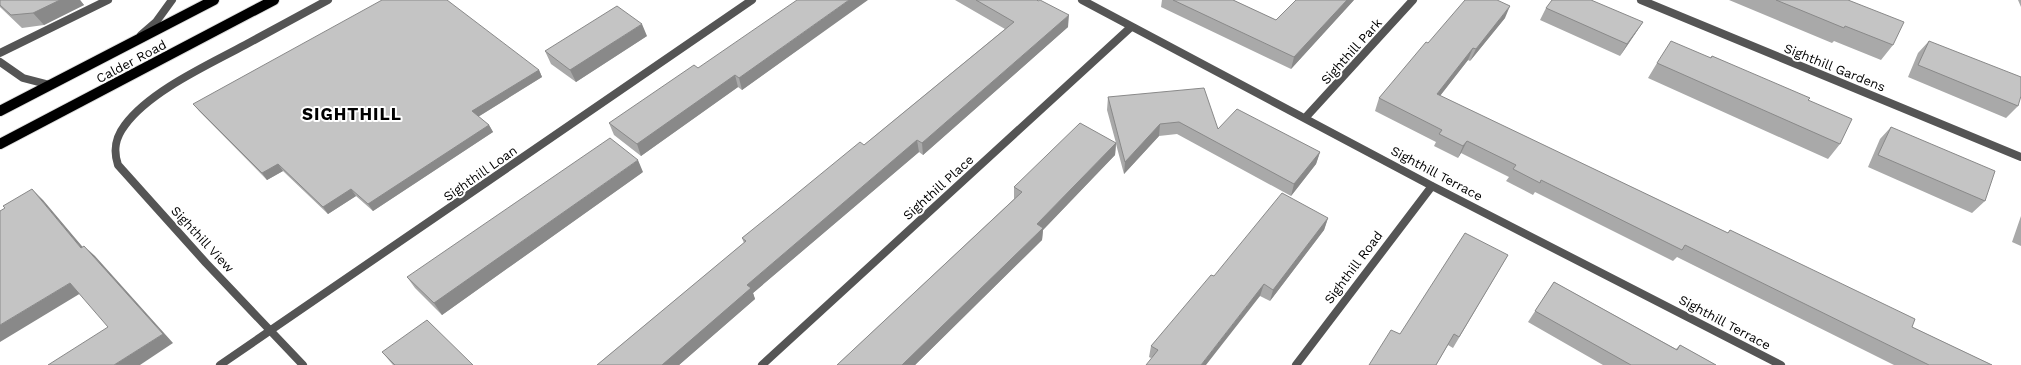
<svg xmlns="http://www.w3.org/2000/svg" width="2021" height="365" font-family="'Work Sans',sans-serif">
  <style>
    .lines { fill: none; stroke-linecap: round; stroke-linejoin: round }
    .primary-casing { stroke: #dbdbdb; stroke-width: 12 }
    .lane { stroke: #555; stroke-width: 8 }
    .street { stroke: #555; stroke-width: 8 }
    .primary { stroke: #000; stroke-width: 10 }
    .wall { fill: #a9a9a9 }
    .shaded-wall { fill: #898989 }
    .building { fill: #c4c4c4; stroke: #898989 }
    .labels { text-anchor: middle; stroke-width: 4; stroke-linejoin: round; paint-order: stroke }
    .street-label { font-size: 13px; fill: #000; stroke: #fff }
    .district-label { font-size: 17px; font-weight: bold; letter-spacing: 1px; fill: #000; stroke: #fff }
  </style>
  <rect width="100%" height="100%" fill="#fff"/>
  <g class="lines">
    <defs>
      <path id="primary" d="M0 111 214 0
        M0 144 274 0"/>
    </defs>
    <!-- primary casing -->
    <use href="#primary" class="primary-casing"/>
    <!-- lane -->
    <path class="lane" d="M0 53 108 0
      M0 62 23 78 50 85"/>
    <!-- street -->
    <path class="street" d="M1082 0 1432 186 1781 365
      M1641 0 2021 157
      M141 35 156 22 172 0
      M1306 117 1413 0
      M220 365 752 0
      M303 365 206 263 118 165C113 150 115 138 125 125 150 91 208 65 245 45 273 30 300 15 328 0
      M762 365 1131 27
      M1296 365 1432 186"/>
    <!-- primary -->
    <use href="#primary" class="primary"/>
  </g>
  <!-- wall -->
  <path class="wall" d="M0 0H80L84 5 44 25 22 28 0 7Z
    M955 0H1037L1068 27 923 155 919 152 753 293 755 299 679 365H597L744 243 742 238 864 145 1005 29Z
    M1162 0H1233L1276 20 1354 0 1291 69 1161 7Z
    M1729 0H1848L1893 45 1881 60 1834 41 1832 43Z
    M2018 0H2021V7Z
    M1546 8 1643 22 1635 34 1620 56 1540 20Z
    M1505 18 1470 61 1468 60 1440 96 1728 233 1730 230 1912 327 1992 365H1894L1677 257 1673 261 1535 192 1533 195 1506 181 1509 177 1461 153 1458 158 1434 146 1436 142 1375 111 1379 98 1428 43Z
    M647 36 576 82 551 64 545 51Z
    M810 41 742 90 738 87 641 156 614 135 609 123 698 68Z
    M1929 41 2018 106 2006 118 1908 77 1918 53Z
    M1712 56 1808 100 1840 144 1828 159 1648 78 1657 63 1710 58Z
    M539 70 542 77 478 117 489 125 493 132 373 211 356 196 328 214 283 171 267 180 199 111 193 104Z
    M1108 97 1218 129 1320 152 1316 164 1291 196 1177 134 1159 136 1124 174 1116 144 1115 155 1043 230 1042 240 915 365H837L1014 199V187L1116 143 1107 110Z
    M1891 127 1985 201 1972 213 1868 167 1880 139Z
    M643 172 442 315 415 288 407 277Z
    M2021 216V246L2012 242Z
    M1328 218 1324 230 1270 301 1260 296 1151 358 1149 357 1151 346 1214 276Z
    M1508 255 1453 348 1448 345 1436 365 1400 334Z
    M1554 282 1676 349 1680 345 1716 365H1603L1528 322Z
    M382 352 473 365H393Z"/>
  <!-- shaded-wall -->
  <path class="shaded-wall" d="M60 0H80L84 5 44 25 33 13Z
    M849 0H868L742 90 739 78Z
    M1347 0H1354L1291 69 1294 57Z
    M1510 6 1505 18 1470 61 1476 49Z
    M1069 15 1068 27 923 155 922 143Z
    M1643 22 1635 34 1620 56 1627 44Z
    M642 24 647 36 576 82 570 70Z
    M1473 48 1468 60 1432 106 1437 94Z
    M539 70 542 77 476 118 472 111Z
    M735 75 738 87 641 156 637 144Z
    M1160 124 1159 136 1124 174 1125 162Z
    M489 125 493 132 373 211 368 204Z
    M917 140 919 152 753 293 755 299 679 365H662L747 285Z
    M1467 141 1461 153 1458 158 1463 146Z
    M1116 143 1115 155 1043 230 1042 240 915 365H902L1037 224Z
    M1320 152 1316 164 1291 196 1294 184Z
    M638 160 643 172 442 315 434 303Z
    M278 164 283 171 267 180 262 173Z
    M32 189 43 200 92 258 81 248Z
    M351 189 356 196 328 214 323 207Z
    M1328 218 1324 230 1270 301 1273 290Z
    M84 246 95 256 173 343 140 365H114L163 334Z
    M70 283 81 293 0 342V325Z
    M1264 284 1260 296 1206 365H1201Z"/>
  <!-- building -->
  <path class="building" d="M0 0H60L33 13 11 15 0 5Z
    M382 0H447L539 70 472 111 489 125 368 204 351 189 323 207 278 164 262 173 193 104Z
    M797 0H849L739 78 735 75 637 144 609 123 694 65 698 68Z
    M976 0H1037L1038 1 1040 0 1069 15 922 143 917 140 747 285 751 288 662 365H597L746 241 742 238 783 205 860 142 864 145 1014 22Z
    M1173 0H1233L1276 20 1296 0H1347L1294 57Z
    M1465 0H1497L1510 6 1476 49 1473 48 1437 94 1728 233 1730 230 1915 319 1912 327 1992 365H1929L1685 245 1682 250 1541 180 1540 183 1513 169 1516 165 1467 141 1463 146 1439 134 1442 130 1379 98 1426 42 1428 43Z
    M1552 0H1591L1643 22 1627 44 1546 8Z
    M1776 0H1848L1904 22 1893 45 1845 26 1844 28Z
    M617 6 642 24 570 70 545 51Z
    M1671 41 1711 58 1712 56 1810 98 1808 100 1852 119 1840 144 1657 63Z
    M1929 41 2021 77V96L2018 106 1918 65Z
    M1204 88 1218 129 1237 109 1320 152 1294 184 1179 122 1160 124 1125 162 1108 97Z
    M1080 123 1116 143 1037 224 1043 228 902 365H837L1022 192 1014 187Z
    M1891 127 1995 171 1985 201 1878 155Z
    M610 138 638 160 434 303 407 277Z
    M32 189 81 248 84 246 163 334 114 365H48L108 327 70 283 0 325V211L5 208 3 206Z
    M1282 193 1328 218 1273 290 1264 284 1201 365H1146L1158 350 1151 346 1211 275 1214 276Z
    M1465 233 1508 255 1459 337 1454 334 1436 365H1369L1391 330 1400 334Z
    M1554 282 1677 350 1680 345 1716 365H1631L1535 311Z
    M427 320 473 365H395L382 352Z"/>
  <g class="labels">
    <!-- street labels -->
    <g class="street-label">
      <text transform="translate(1351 51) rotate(-48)" y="5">Sighthill Park</text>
      <text transform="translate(131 61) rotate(-28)" y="5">Calder Road</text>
      <text transform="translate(1835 67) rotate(22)" y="5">Sighthill Gardens</text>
      <text transform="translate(480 173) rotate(-35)" y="5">Sighthill Loan</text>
      <text transform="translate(1437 173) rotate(28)" y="5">Sighthill Terrace</text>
      <text transform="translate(938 187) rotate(-42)" y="5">Sighthill Place</text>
      <text transform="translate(203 239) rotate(47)" y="5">Sighthill View</text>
      <text transform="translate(1353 267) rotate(-53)" y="5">Sighthill Road</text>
      <text transform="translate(1725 322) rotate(28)" y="5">Sighthill Terrace</text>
    </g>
    <!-- district labels -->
    <g class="district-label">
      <text x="352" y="120">SIGHTHILL</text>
    </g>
  </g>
</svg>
